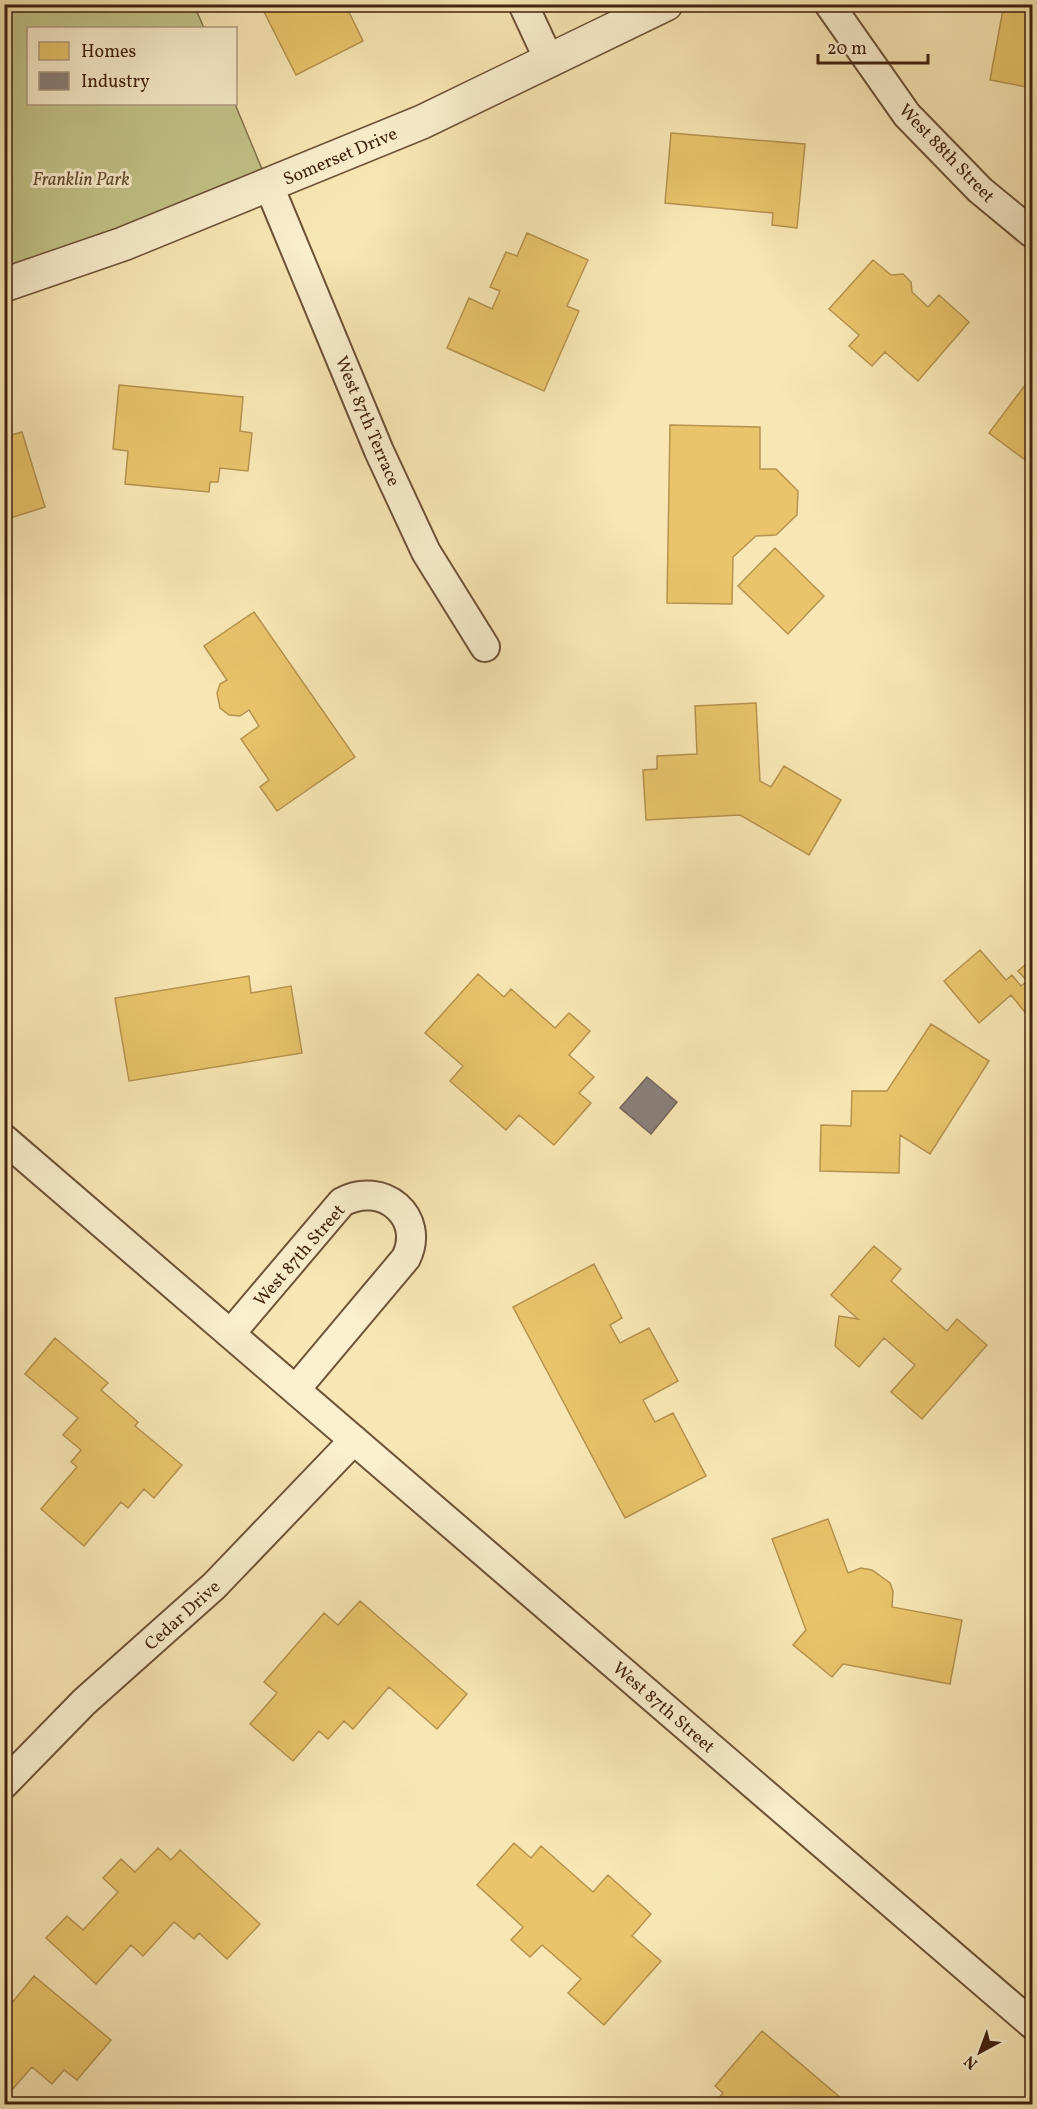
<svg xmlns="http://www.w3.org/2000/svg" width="1037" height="2109" font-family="Vollkorn,serif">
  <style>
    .green { fill: #c3c489; stroke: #82734c; stroke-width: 1.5 }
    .homes { fill: #e9c46a; stroke: #b6934f; stroke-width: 1.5 }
    .industry { fill: #8a817c; stroke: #74645b; stroke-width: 1.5 }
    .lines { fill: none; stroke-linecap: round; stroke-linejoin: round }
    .minor-casing { stroke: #6e5338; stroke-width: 32 }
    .tertiary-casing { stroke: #6e5338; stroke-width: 36 }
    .minor { stroke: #faefce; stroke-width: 28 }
    .tertiary { stroke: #faefce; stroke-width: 33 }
    .labels { text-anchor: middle; stroke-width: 6; stroke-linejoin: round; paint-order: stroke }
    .street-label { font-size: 18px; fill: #40220f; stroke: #faefce }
    .park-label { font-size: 18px; font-style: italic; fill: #614a2e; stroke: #faefce }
  </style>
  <rect width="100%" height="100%" fill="#f8e7b4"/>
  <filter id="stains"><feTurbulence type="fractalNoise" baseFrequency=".00333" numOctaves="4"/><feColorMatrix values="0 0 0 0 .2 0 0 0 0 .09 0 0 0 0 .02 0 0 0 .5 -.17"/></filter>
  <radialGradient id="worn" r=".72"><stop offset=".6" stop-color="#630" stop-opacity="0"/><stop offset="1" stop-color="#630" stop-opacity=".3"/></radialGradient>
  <!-- green -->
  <path class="green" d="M4 5H194L204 28H28V104H235L269 186 5 285Z"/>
  <!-- homes -->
  <path class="homes" d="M260 4H345L363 41 296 75Z
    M1004 4H1032V88L990 80Z
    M671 133 805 144 797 228 772 225 773 213 665 203Z
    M527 233 588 260 567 306 579 311 544 391 447 348 469 298 492 309 500 291 490 287 506 252 517 256Z
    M873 260 891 275 903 274 911 282 912 292 928 307 939 295 969 322 918 381 885 352 872 366 849 346 859 335 829 309Z
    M1032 376V470V465L989 433Z
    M119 385 243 397 240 431 252 433 248 471 220 468 218 482H210L209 492 125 484 128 451 113 449Z
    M670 425 760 427V469H776L798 491 797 515 776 535 756 536 733 557 732 604 667 603Z
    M22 432 45 507 4 520V437Z
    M775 548 824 596 788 634 738 586Z
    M254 612 355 757 277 811 260 787 269 780 241 739 259 726 249 710 240 716 229 715 220 708 217 693 220 684 227 680 204 646Z
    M756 703 760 781 771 787 784 766 841 800 809 855 740 815 646 820 643 770 657 769V756L697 754 695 706Z
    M980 950 1006 980 1012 975 1021 986 1027 981 1018 971 1032 959V1021L1011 995 979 1023 944 981Z
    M478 974 504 997 511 989 555 1028 569 1013 590 1031 569 1055 594 1077 579 1093 591 1103 554 1145 519 1115 506 1130 450 1081 463 1066 425 1033Z
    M249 976 251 993 291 986 302 1053 129 1081 115 998Z
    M931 1024 989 1061 930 1154 900 1135 899 1173 820 1171 821 1125 851 1126 852 1091H887Z
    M874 1246 901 1269 891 1281 947 1331 957 1319 987 1345 922 1419 891 1392 915 1365 884 1338 859 1367 835 1346 839 1316 858 1319 831 1295Z
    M594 1264 622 1318 610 1325 620 1343 649 1328 678 1381 643 1400 655 1422 673 1413 706 1476 625 1518 513 1307Z
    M55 1338 108 1383 101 1390 138 1422 135 1426 182 1465 154 1498 144 1489 128 1508 121 1502 84 1546 41 1509 77 1467 71 1462 81 1450 63 1435 78 1418 25 1374Z
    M828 1519 848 1573 861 1568 872 1570 890 1583 893 1591 892 1607 962 1620 950 1684 843 1664 832 1677 793 1645 806 1630 772 1539Z
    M360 1601 467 1694 437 1729 389 1687 353 1729 344 1721 328 1739 319 1731 293 1761 250 1724 277 1693 264 1682 324 1613 338 1625Z
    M514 1843 531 1858 541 1846 593 1892 608 1875 651 1914 632 1936 661 1961 604 2025 568 1993 581 1979 542 1945 530 1957 511 1940 523 1927 477 1885Z
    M158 1848 171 1860 180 1850 260 1924 227 1959 199 1933 194 1939 174 1922 143 1956 131 1945 96 1984 46 1938 67 1916 83 1930 118 1892 103 1878 121 1859 135 1872Z
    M34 1976 111 2040 77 2080 64 2070 52 2084 32 2067 4 2099V1998L11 2004Z
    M762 2031 848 2104H713L723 2093 715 2086Z"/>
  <!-- industry -->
  <path class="industry" d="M647 1077 677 1102 651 1134 620 1108Z"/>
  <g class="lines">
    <defs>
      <path id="minor" d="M523 4 550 62
        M829 4 907 115 980 190 1032 233
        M269 186 379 451 426 552 485 647
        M4 1139 1032 2024
        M231 1333 342 1202C383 1180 426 1217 406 1258L296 1389
        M4 1784 84 1702 214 1586 354 1440"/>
      <path id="tertiary" d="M4 285 123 244 422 122 666 4"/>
    </defs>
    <!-- minor casing -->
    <use href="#minor" class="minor-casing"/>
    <!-- tertiary casing -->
    <use href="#tertiary" class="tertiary-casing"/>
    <!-- minor -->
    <use href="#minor" class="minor"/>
    <!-- tertiary -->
    <use href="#tertiary" class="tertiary"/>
  </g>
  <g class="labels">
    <!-- street labels -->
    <g class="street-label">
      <text transform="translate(947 153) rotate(46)" y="6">West 88th Street</text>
      <text transform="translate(340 156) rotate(-23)" y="6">Somerset Drive</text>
      <text transform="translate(368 421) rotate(67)" y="6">West 87th Terrace</text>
      <text transform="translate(299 1255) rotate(-49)" y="6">West 87th Street</text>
      <text transform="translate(182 1615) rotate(-42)" y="6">Cedar Drive</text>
      <text transform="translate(664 1707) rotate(41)" y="6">West 87th Street</text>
    </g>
    <!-- park labels -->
    <g class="park-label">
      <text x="81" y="185">Franklin Park</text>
    </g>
  </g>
  <!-- margin -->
  <rect width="1037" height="2109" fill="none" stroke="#f8e7b4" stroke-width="24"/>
  <rect x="6" y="6" width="1025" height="2097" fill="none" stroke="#40220f" stroke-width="3"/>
  <rect x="12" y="12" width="1013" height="2085" fill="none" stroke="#40220f" stroke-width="1.5"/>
  <!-- legend -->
  <rect x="27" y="27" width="210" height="78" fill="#faefce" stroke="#b09d82" stroke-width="1.5"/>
  <rect x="39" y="42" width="30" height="18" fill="#e9c46a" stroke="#b09d82" stroke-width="1.5"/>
  <text x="81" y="57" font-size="18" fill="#40220f">Homes</text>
  <rect x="39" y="72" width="30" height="18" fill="#8a817c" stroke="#b09d82" stroke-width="1.5"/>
  <text x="81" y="87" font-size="18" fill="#40220f">Industry</text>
  <!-- north arrow -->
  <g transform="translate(980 2052) rotate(221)" stroke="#faefce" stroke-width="4.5" paint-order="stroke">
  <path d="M0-4.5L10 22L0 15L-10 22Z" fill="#40220f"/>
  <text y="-9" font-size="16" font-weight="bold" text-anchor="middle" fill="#40220f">N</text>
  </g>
  <!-- scale -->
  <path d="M818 54v9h110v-9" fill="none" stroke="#40220f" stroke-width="3"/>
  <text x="827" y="54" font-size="18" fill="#40220f" stroke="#faefce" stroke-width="4.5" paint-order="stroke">20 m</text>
  <rect width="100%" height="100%" filter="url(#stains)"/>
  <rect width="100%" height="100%" fill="url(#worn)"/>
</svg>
